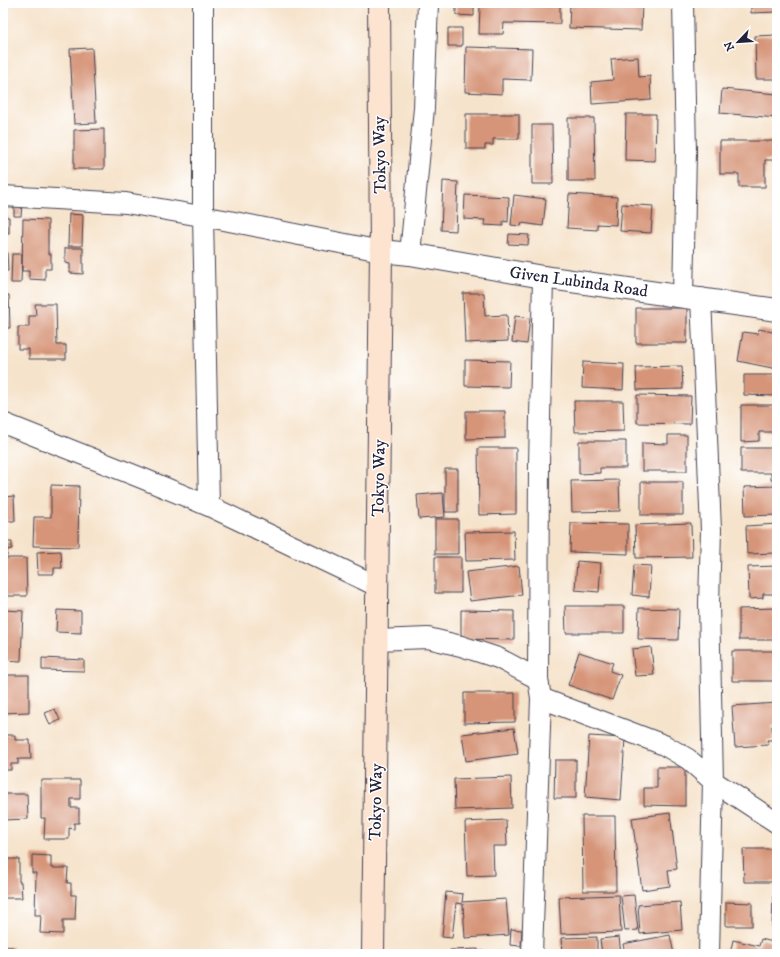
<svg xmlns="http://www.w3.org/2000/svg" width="780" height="957" font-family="'IM FELL DW Pica',serif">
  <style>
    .building { fill: #d69478 }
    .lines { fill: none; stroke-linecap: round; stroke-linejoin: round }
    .minor-casing { stroke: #423f51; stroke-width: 22 }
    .tertiary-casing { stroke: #423f51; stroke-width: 24 }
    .secondary-casing { stroke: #423f51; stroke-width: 24 }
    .minor { stroke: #fff; stroke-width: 20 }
    .tertiary { stroke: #fff; stroke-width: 22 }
    .secondary { stroke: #fde4d1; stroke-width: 22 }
    .labels { text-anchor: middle; stroke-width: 3; stroke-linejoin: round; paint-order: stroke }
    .street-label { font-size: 17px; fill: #22223b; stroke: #fff }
  </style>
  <rect width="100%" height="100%" fill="#fff"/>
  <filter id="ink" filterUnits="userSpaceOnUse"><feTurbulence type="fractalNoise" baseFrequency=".025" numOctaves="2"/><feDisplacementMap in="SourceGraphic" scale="8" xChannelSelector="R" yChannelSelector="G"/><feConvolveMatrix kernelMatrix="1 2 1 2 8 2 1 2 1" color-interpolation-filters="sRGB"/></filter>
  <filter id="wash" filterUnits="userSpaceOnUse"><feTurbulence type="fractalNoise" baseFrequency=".012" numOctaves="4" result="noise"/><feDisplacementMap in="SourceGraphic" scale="16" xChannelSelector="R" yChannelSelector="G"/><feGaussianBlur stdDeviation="0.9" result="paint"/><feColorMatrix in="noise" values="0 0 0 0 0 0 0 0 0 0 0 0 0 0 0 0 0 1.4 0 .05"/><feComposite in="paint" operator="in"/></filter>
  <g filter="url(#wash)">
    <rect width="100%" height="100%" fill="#f6e3cb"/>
    <g id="blocks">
      <!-- building -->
      <path class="building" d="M456 3H474V16L456 15Z
        M500 3H560V24L504 23 503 34H479L480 6H500Z
        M570 3H642L641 30 569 28Z
        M751 3H777V12L751 13Z
        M448 28H462V46H448Z
        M777 35V79H756L755 36Z
        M466 47 532 49 531 80 502 79V94L465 92Z
        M92 48 96 123 74 124 70 49Z
        M638 57 639 77 650 76 651 100 592 104 591 82 613 80 611 59Z
        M722 89 777 94V118L720 113Z
        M466 114H519V139H493V145H485V149H466Z
        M626 114H656L655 161 625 160Z
        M568 118H594L595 181H568Z
        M532 125H552L553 184H532Z
        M104 129V169H74V130Z
        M720 141H776V160H765V187H739V174H720Z
        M443 181 458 182 456 231 441 230Z
        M569 194 617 197 616 225 597 224V230L567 228Z
        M465 195 509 197 508 222 503 221V226L484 225 485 220 464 219Z
        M514 195 546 199 543 226 522 223 521 226 511 225Z
        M14 204 22 205 21 216H14Z
        M622 204 653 206 651 233 620 231Z
        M69 214 83 215 82 246H68Z
        M3 217H9V233H3Z
        M23 219 48 220V254H51V269H45V280L29 279V271H22Z
        M509 234 529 235 528 245 508 244Z
        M65 248H83V274L70 273V264L65 263Z
        M3 251H7L8 271H3Z
        M12 254H22L21 283H11Z
        M463 293H484L485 316 507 315 508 341 465 343Z
        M3 295H9L10 328H3Z
        M35 304H56L57 345H66V359H29V349H18V327H29V316H36Z
        M636 308H687V343H636Z
        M515 316 530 318 527 344 512 342Z
        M759 329 777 333V369L738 361 743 332 758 334Z
        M465 360 510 361 509 387 465 386Z
        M583 362 624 364 623 390 582 388Z
        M682 366 683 389 637 390 636 367Z
        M744 375H777V396L744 395Z
        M637 395 691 396 690 424 637 423Z
        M574 401H623L624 431 575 432Z
        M741 405H777V432H759V441L741 442Z
        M466 411H505V438L466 439Z
        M668 435H687V471H642V443L668 444Z
        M579 441H626V468H600V473L579 474Z
        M478 448H516V514L479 515Z
        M741 448H777V481L771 480V473H741Z
        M445 469H458V512H445Z
        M619 480 620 511 572 512 571 481Z
        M641 482H683V515H641Z
        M51 485 79 486 78 547 33 546 34 517H51Z
        M777 486V515L745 516 744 487Z
        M443 493 445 517 419 519 417 495Z
        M14 496 15 521H3V497Z
        M435 519H458V554H435Z
        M571 523 628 524V554L570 552Z
        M691 523 692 557 636 558 635 525Z
        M777 524V553L747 554 746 526Z
        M514 531 515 560 466 561 465 532Z
        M3 542H12V549L7 550V556H3Z
        M61 551 62 568H54V574H38L37 552Z
        M435 557H461V593H435Z
        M3 558H26L27 596H6L5 589 3 590Z
        M577 561 601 563 599 592 575 590Z
        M634 565 651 566 649 597 632 595Z
        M519 566 522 595 470 601 466 572Z
        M777 566V594H763V598L749 599 748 567Z
        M565 606H624V633H566Z
        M639 608 679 609 678 640 638 639Z
        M777 608V640H739V609Z
        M3 610 23 611 21 661 3 660Z
        M57 610 81 611V633L56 632Z
        M461 610 514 611V640L461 639Z
        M651 647 654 675 635 676 632 649Z
        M732 651H777V681H732Z
        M579 652 613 663 610 671 621 675 612 700 568 685Z
        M42 658 84 660V671L42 670Z
        M3 675H29V712L3 713Z
        M464 693H515V722L464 723Z
        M777 703V725L772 726 773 740H767L768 745 735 747 732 706Z
        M55 709 60 720 50 725 45 713Z
        M514 728 518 754 466 761 462 734Z
        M3 735H15V740H30L31 759H18V764H11V770H3Z
        M589 736 625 738 621 800 585 797Z
        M555 760H576V798H554Z
        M657 767H685V806L644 805V788H657Z
        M511 777 512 808 455 810 454 779Z
        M41 780H80V799H71V808H79V823H74V829L69 828V839H44L45 818H41Z
        M3 794H27L28 819 3 820Z
        M670 813 677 869 668 870 670 886 642 890 632 818Z
        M582 816H615L616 891H583Z
        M506 820 507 846H493L494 875 467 876 465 822Z
        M743 849H777V882H744Z
        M32 855 51 856V868H68L67 883H71V895H76L75 920H63V934L40 933 41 915H35L36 873H32Z
        M3 859H19V882H21L22 898H4Z
        M446 892 463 894 462 902 506 899 509 935 465 938 463 904 456 903 452 938 442 937Z
        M619 895 621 932 561 934 559 897Z
        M634 895 638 930 625 931 621 896Z
        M773 896H777V928L772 927Z
        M680 902 682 930 640 934 638 905Z
        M726 902 752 903V926H726Z
        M511 929 522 930 521 946 510 945Z
        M670 935 674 954H625L623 944Z
        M597 937V954H562L561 938Z
        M619 937 621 954H602L600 939Z
        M761 939 777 943V954H730L733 940 759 946Z
        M3 947H13V954H3Z
        M478 949V954H450V950Z
        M481 951 509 952 508 954H481Z"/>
    </g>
  </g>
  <g filter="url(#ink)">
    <use href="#blocks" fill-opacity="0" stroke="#423f51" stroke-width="1"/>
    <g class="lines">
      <defs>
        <path id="minor" d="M203 3V216L209 506
          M3 196 126 203 224 220 381 251
          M410 254 424 108 428 3
          M683 296 686 152 683 3
          M701 298 711 530 709 604 713 781 709 954
          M3 423 144 479 209 506 377 586
          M376 640 428 638 461 646 498 658 538 679
          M541 698 664 745 688 759 713 781 777 823
          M532 954 541 698 538 679 539 464 543 277"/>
        <path id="tertiary" d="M381 251 410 254 543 277 777 310"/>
        <path id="secondary" d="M373 954 381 251 379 3"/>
      </defs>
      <!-- minor casing -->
      <use href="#minor" class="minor-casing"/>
      <!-- tertiary casing -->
      <use href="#tertiary" class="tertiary-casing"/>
      <!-- secondary casing -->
      <use href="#secondary" class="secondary-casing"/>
      <!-- minor -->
      <use href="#minor" class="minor"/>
      <!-- tertiary -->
      <use href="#tertiary" class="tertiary"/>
      <!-- secondary -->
      <use href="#secondary" class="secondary"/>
    </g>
  </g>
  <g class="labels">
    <!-- street labels -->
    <g class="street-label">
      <text transform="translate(379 155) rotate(-91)" y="6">Tokyo Way</text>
      <text transform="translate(579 281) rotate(8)" y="6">Given Lubinda Road</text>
      <text transform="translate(378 478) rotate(-89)" y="6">Tokyo Way</text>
      <text transform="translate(375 802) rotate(-89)" y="6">Tokyo Way</text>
    </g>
  </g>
  <!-- margin -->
  <rect width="780" height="957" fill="none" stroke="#fff" stroke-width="16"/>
  <!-- north arrow -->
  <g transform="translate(738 42) rotate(245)" stroke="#ffffff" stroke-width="3" paint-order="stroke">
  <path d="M0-3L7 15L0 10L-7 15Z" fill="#22223b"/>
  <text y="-6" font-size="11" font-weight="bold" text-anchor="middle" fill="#22223b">N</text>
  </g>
</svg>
